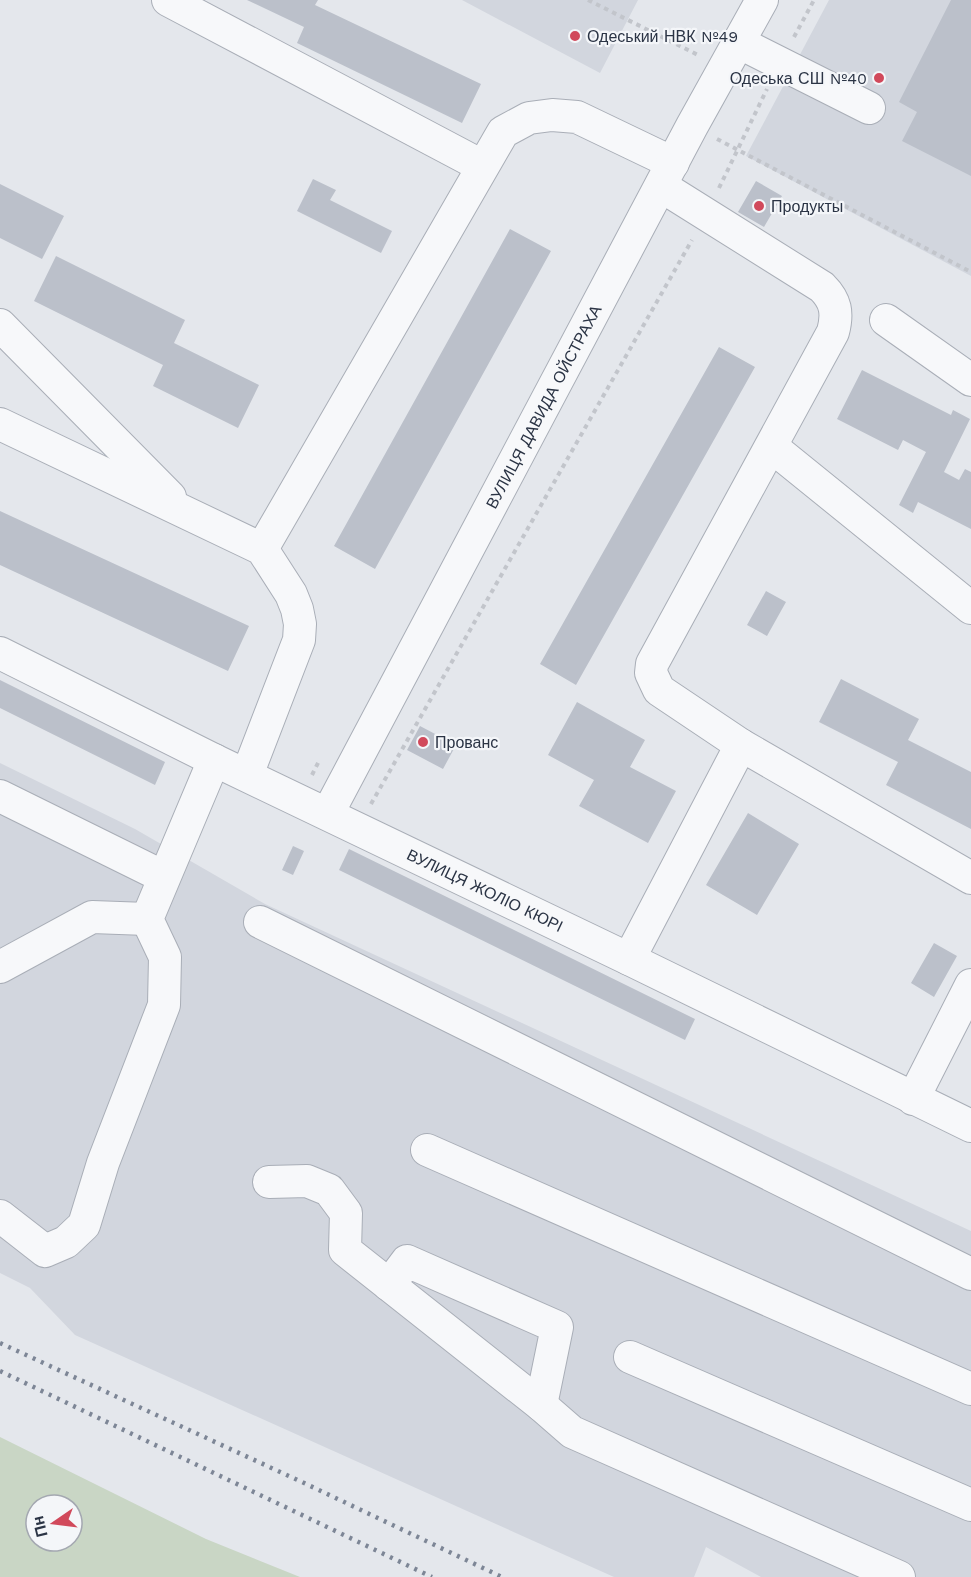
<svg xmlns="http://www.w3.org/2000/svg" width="971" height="1577" font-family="'Work Sans',sans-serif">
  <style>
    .built { fill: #d2d6de }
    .green { fill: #c9d6c5; fill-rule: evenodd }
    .building { fill: #bbc0ca }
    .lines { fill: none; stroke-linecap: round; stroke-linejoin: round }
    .minor-casing { stroke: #a9aeb7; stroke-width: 34 }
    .path { stroke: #c2c5cb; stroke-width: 4; stroke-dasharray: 4.5 4.5; stroke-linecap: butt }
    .minor { stroke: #f7f8fa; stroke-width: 32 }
    .rail { stroke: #7d8696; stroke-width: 4.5; stroke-dasharray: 3 6; stroke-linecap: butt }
    .poi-dot { fill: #d1495b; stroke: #f4f6f9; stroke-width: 2 }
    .labels { text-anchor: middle; stroke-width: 4.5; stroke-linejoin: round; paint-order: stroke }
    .poi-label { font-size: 16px; fill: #2b3445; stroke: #f4f6f9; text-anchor: start }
    .street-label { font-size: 16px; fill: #2b3445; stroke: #f4f6f9 }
  </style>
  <rect width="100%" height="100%" fill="#e4e7ec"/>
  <!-- built -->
  <path class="built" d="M462 0H638L600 73Z
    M829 0H971V276L746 156Z
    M0 763 135 829 265 904 971 1231V1577H761L706 1547 694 1577H614L75 1335 30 1288 0 1273Z"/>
  <!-- green -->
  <path class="green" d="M0 1437 206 1539 300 1577H0ZM36 1505H72V1541H36Z"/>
  <!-- building -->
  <path class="building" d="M247 0H318L315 5 481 84 462 123 297 43 304 27Z
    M951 0H971V176L902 141 917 112 899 102Z
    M313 179 336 190 330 200 392 231 381 253 297 211Z
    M756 181 782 196 764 227 738 212Z
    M0 184 64 216 42 259 0 238Z
    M510 229 551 251 375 569 334 546Z
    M56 256 185 320 174 343 259 385 238 428 153 386 163 365 34 301Z
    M719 347 755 367 576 685 540 664Z
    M862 370 951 415 953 410 970 419 944 472 959 480 965 469 971 472V529L918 502 913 513 899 505 926 452 903 440 898 450 837 419Z
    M0 511 249 626 228 671 0 565Z
    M766 591 786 602 767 636 747 625Z
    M841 679 919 719 908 740 971 772V829L886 785 898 762 819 722Z
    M0 680 165 762 155 785 0 708Z
    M577 702 645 740 630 767 676 791 648 843 579 806 594 780 548 755Z
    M420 726 456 745 443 769 407 750Z
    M748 813 799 844 757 915 706 885Z
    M293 846 304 851 293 875 282 870Z
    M349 849 695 1019 685 1040 339 870Z
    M934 943 957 956 934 997 911 983Z"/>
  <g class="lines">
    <defs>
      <g id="minor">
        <path d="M168 0 482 166"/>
        <path d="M738 42 869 108"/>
        <path d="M661 186 822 287C836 301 838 313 833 332L652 664 651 673 659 690 741 745"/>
        <path d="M886 320 971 380"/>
        <path d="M0 325 170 497"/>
        <path d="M0 424 262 549 291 594 297 609 300 624 299 640 247 775"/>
        <path d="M772 447 971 608"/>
        <path d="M262 549 503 132 529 118 552 115 577 117 673 163"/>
        <path id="s1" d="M0 653 214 760 629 959 971 1126"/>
        <path d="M0 796 164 877"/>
        <path id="s2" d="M328 813 692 126 762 0"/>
        <path d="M260 922 971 1274"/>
        <path d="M629 959 741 745 971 878"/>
        <path d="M0 967 92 917 147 919"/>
        <path d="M913 1099 971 985"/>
        <path d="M427 1150 971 1389"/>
        <path d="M269 1182 307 1181 329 1190 346 1213 345 1250 541 1405 572 1432 899 1577"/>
        <path d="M0 1216 45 1251 66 1242 84 1225 103 1163 164 1005 165 957 147 919 214 760"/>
        <path d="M389 1285 407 1261 557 1327 541 1405"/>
        <path d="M630 1357 971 1505"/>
      </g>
    </defs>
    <!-- minor casing -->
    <use href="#minor" class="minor-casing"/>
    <!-- path -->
    <path class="path" d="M588 0 700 56
      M794 37 814 0
      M717 139 971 272
      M719 188 767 89
      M312 775 319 761
      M371 804 692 240"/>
    <!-- minor -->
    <use href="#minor" class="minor"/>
    <!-- rail -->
    <path class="rail" d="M0 1343 302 1482 502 1577
      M0 1371 432 1577"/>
  </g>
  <!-- markers -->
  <g class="poi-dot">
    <circle cx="575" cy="36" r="6"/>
    <circle cx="879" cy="78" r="6"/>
    <circle cx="759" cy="206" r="6"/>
    <circle cx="423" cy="742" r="6"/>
  </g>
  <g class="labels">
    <!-- poi labels -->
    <g class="poi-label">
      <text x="587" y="42">Одеський НВК №49</text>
      <text x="867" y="84" text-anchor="end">Одеська СШ №40</text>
      <text x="771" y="212">Продукты</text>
      <text x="435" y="748">Прованс</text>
    </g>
    <!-- street labels -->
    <g class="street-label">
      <text dy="6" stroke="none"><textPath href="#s2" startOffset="460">ВУЛИЦЯ ДАВИДА ОЙСТРАХА</textPath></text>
      <text dy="6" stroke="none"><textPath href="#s1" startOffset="540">ВУЛИЦЯ ЖОЛІО КЮРІ</textPath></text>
    </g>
  </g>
  <!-- north arrow -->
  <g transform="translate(54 1523) rotate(256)"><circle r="28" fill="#f4f6f9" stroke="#a4a8b1" stroke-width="1.5"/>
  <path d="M0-4.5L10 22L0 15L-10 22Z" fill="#d1495b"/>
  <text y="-9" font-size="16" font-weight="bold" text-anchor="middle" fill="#2b3445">Пн</text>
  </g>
</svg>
